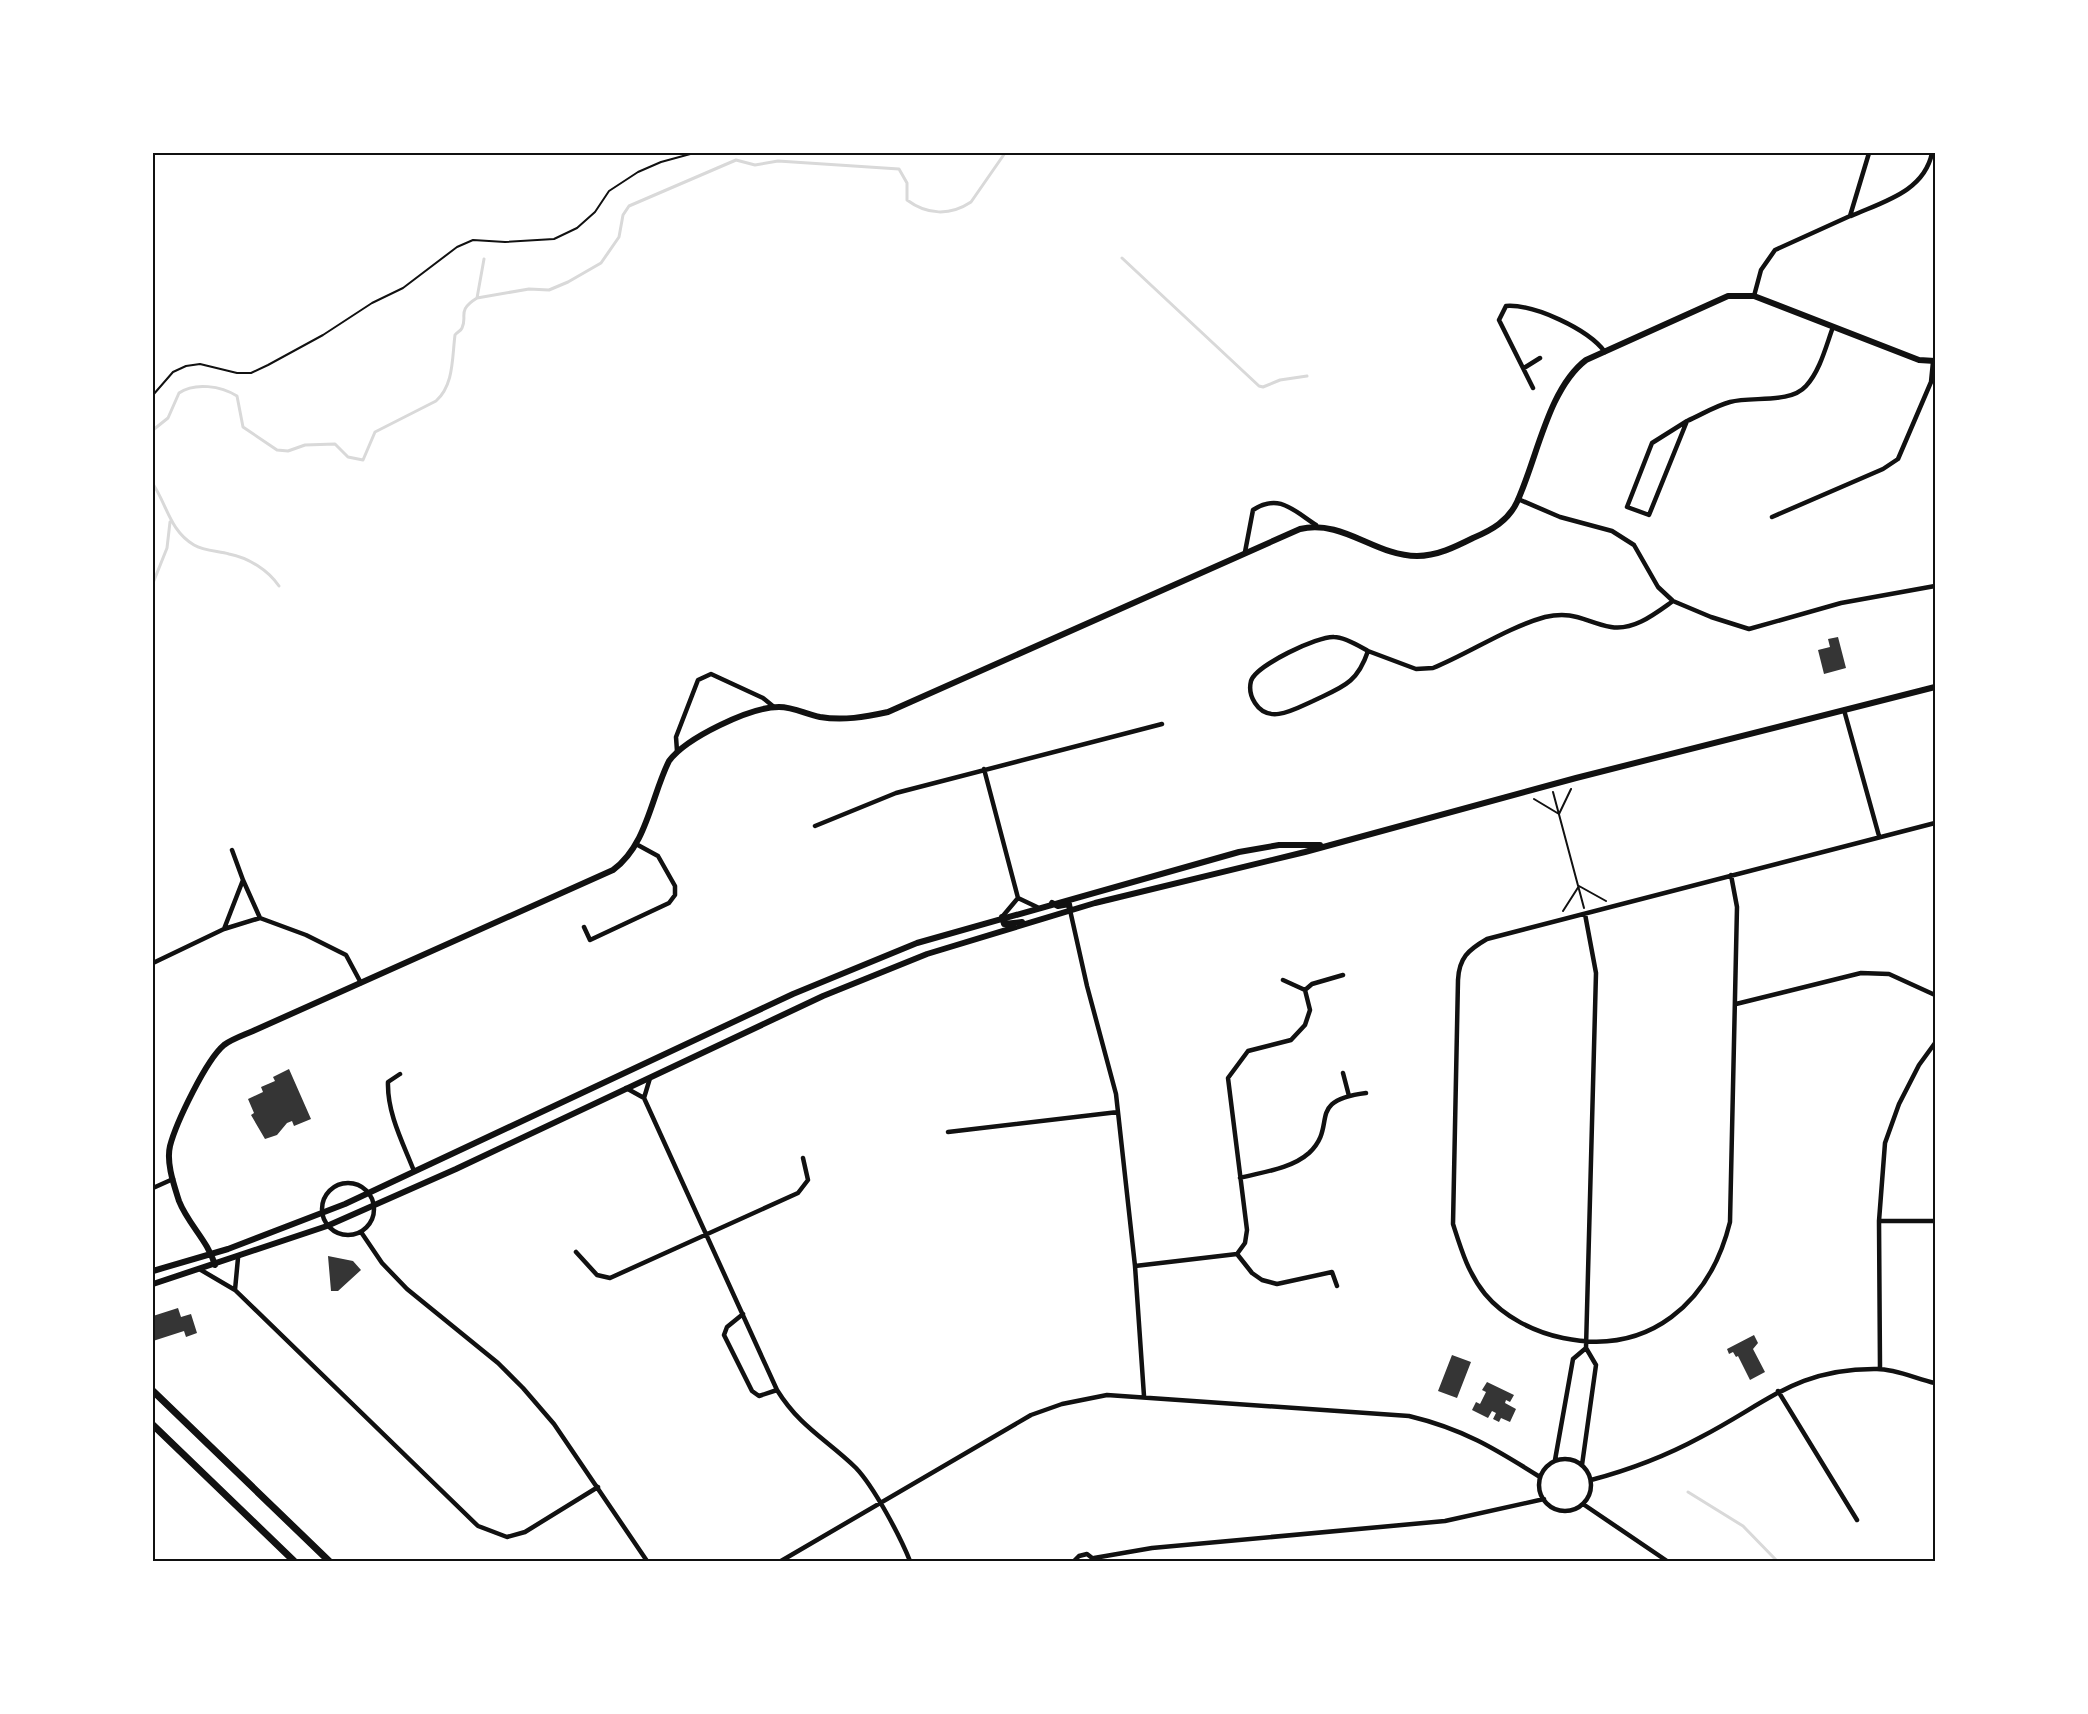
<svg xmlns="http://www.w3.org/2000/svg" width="2088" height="1714" font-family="Lora,serif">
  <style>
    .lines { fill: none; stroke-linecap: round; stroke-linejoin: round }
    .stream { stroke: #d9d9d9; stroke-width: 3 }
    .building { fill: #353535 }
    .path { stroke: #111; stroke-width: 2 }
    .minor { stroke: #111; stroke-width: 4.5 }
    .tertiary { stroke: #111; stroke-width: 6 }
    .secondary { stroke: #111; stroke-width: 7 }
    .neatline { fill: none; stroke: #111; stroke-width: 2 }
  </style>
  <rect width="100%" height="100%" fill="#fff"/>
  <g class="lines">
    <!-- stream -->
    <path class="stream" d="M1122 258 1259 386 1263 387 1280 380 1307 376
      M477 298 484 259
      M153 430 168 418 179 393C195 382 221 386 237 396L243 427 277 450 288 451 305 445 335 444 348 457 363 460 375 432 436 401C454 385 452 358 455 335 457 332 461 331 462 328 468 316 456 311 477 298L529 289 549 290 568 282 601 263 619 237 623 215 629 206 736 160 755 165 778 161 899 169 907 183V200C927 215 950 216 971 202L1005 153
      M153 484C167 505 170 531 194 545 204 551 218 551 229 554 249 558 268 570 279 586
      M153 583 167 548 170 522
      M1688 1492 1743 1526 1777 1561"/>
  </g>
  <!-- building -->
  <path class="building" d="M1838 637 1846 668 1824 674 1818 650 1830 647 1828 639Z
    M289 1069 311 1119 294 1126 292 1121 287 1123 277 1135 265 1139 251 1115 254 1113 248 1099 263 1092 261 1087 275 1081 273 1077Z
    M328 1256 353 1261 361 1270 338 1291H331Z
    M178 1308 181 1317 191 1314 197 1333 186 1337 184 1331 153 1341V1316Z
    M1754 1335 1758 1343 1753 1349 1765 1372 1750 1380 1738 1356 1736 1357 1733 1352 1729 1354 1727 1349Z
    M1452 1355 1471 1362 1457 1398 1438 1391Z
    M1487 1382 1514 1395 1510 1402 1506 1400 1505 1403 1516 1409 1510 1422 1501 1418 1499 1422 1493 1419 1496 1413 1492 1411 1488 1418 1472 1410 1476 1402 1480 1404 1486 1392 1482 1390Z"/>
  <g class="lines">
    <!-- path -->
    <path class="path" d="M153 395 173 372 186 366 200 364 237 373H251L268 365 323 335 372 303 403 288 457 247 473 240 505 242 554 239 577 228 595 212 609 191 638 172 661 162 694 153
      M1553 792 1584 908
      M1534 799 1559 814 1571 789
      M1563 911 1579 886 1606 901"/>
    <!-- minor -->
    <path class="minor" d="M1851 216C1882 202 1924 192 1932 153
      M1754 296 1761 270 1775 250 1850 216 1869 153
      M1524 368 1540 358
      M1533 388 1499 320 1506 306C1534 304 1588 329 1605 352
      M1687 421 1652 443 1627 507 1649 515 1687 421C1701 415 1715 406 1730 402 1753 396 1790 404 1806 386 1820 371 1826 346 1833 327
      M1518 499 1560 517 1612 531 1634 545 1658 587 1673 601 1711 617 1749 629 1841 603 1935 586
      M1772 517 1883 469 1898 459 1931 382 1933 362
      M1245 552 1253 510C1279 493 1293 510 1316 525
      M1368 651C1359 646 1345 637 1334 637 1318 636 1256 665 1251 681 1249 689 1251 697 1255 703 1269 725 1295 709 1313 701 1342 687 1357 684 1368 651L1416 669 1433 668C1470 653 1506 628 1545 617 1574 610 1585 622 1611 627 1634 631 1656 613 1673 601
      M1844 710 1879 836
      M677 751 676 737 698 680 711 674 763 698 774 707
      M984 769 1018 898
      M815 826 896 793 1162 724
      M232 850 243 880
      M1731 875 1737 907 1730 1222C1710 1303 1649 1356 1563 1338 1534 1332 1504 1317 1485 1294 1468 1273 1461 1249 1453 1224L1458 980C1459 958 1468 950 1487 939L1935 823
      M1018 898 1037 907
      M1070 910 1087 986 1116 1094 1135 1266 1144 1396
      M1002 917 1018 898
      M584 927 590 940 669 903 675 895V886L658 856 636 844
      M224 929 243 880 260 918
      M153 963 224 929 260 918 306 935 346 955 361 983
      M1305 990 1312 984 1343 975
      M1736 1004 1861 973 1889 974 1935 995
      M1343 1073 1349 1096
      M400 1074 388 1082C387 1113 403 1143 414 1171
      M626 1088 644 1098 777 1390C800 1427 826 1439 856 1468 874 1487 900 1536 910 1561
      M644 1098 650 1078
      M948 1132 1118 1112
      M1240 1178C1262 1172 1291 1169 1309 1153 1339 1125 1304 1101 1366 1093
      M322 1209a26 26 0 1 1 52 0a26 26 0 1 1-52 0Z
      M153 1188 173 1179
      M1879 1221H1935
      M361 1232 382 1263 407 1289 498 1363 523 1388 554 1424 647 1561
      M576 1252 597 1275 610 1278 798 1193 808 1180 803 1158
      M1237 1254 1252 1273 1262 1280 1277 1284 1332 1272 1337 1286
      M1135 1266 1237 1254 1245 1243 1247 1230 1228 1078 1248 1051 1291 1040 1305 1025 1310 1010 1305 990 1283 980
      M201 1270 235 1290 478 1526 507 1537 525 1532 598 1487
      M235 1290 238 1258
      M743 1314 727 1327 724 1335 752 1391 759 1396 777 1390
      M1880 1369 1879 1221 1885 1143 1899 1104 1919 1065 1935 1043
      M1778 1391 1857 1520
      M1539 1485a26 26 0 1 1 52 0a26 26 0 1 1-52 0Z
      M1555 1460 1573 1359 1586 1348
      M1582 1465 1596 1365 1586 1348 1596 973 1585 914
      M1591 1480C1629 1470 1666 1456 1701 1437 1767 1403 1797 1368 1877 1369 1896 1369 1917 1379 1935 1383
      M1583 1504 1667 1561
      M1094 1558 1152 1548 1445 1521 1544 1499
      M781 1561 1031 1415 1062 1404 1107 1395 1409 1416C1463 1429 1494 1448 1540 1477
      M1074 1561 1079 1556 1087 1554 1096 1561"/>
    <!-- tertiary -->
    <path class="tertiary" d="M1052 903 1058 906 1069 904 1070 910
      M1002 917 1004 924 1022 922
      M215 1265C208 1241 188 1224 179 1201 174 1185 166 1163 170 1146 176 1123 206 1060 224 1045 232 1039 244 1035 253 1031L613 870C647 845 651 797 669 761 686 738 750 707 779 707 793 707 806 714 820 717 843 721 865 717 888 712L1300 529C1343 519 1375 556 1417 556 1437 556 1455 547 1473 538 1492 530 1508 521 1517 502 1537 459 1548 389 1586 360L1728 296H1754L1919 360 1935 361
      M153 1271 228 1249 345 1204 793 994 917 943 1239 852 1279 845H1320
      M153 1284 327 1226 456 1169 823 996 927 954 1095 903 1305 852 1576 778 1935 687"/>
    <!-- secondary -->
    <path class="secondary" d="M153 1391 329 1561
      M153 1425 294 1561"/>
  </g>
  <!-- border -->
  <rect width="2088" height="1714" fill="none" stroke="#ffffff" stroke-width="309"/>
  <rect x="154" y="154" width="1780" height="1406" class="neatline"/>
</svg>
